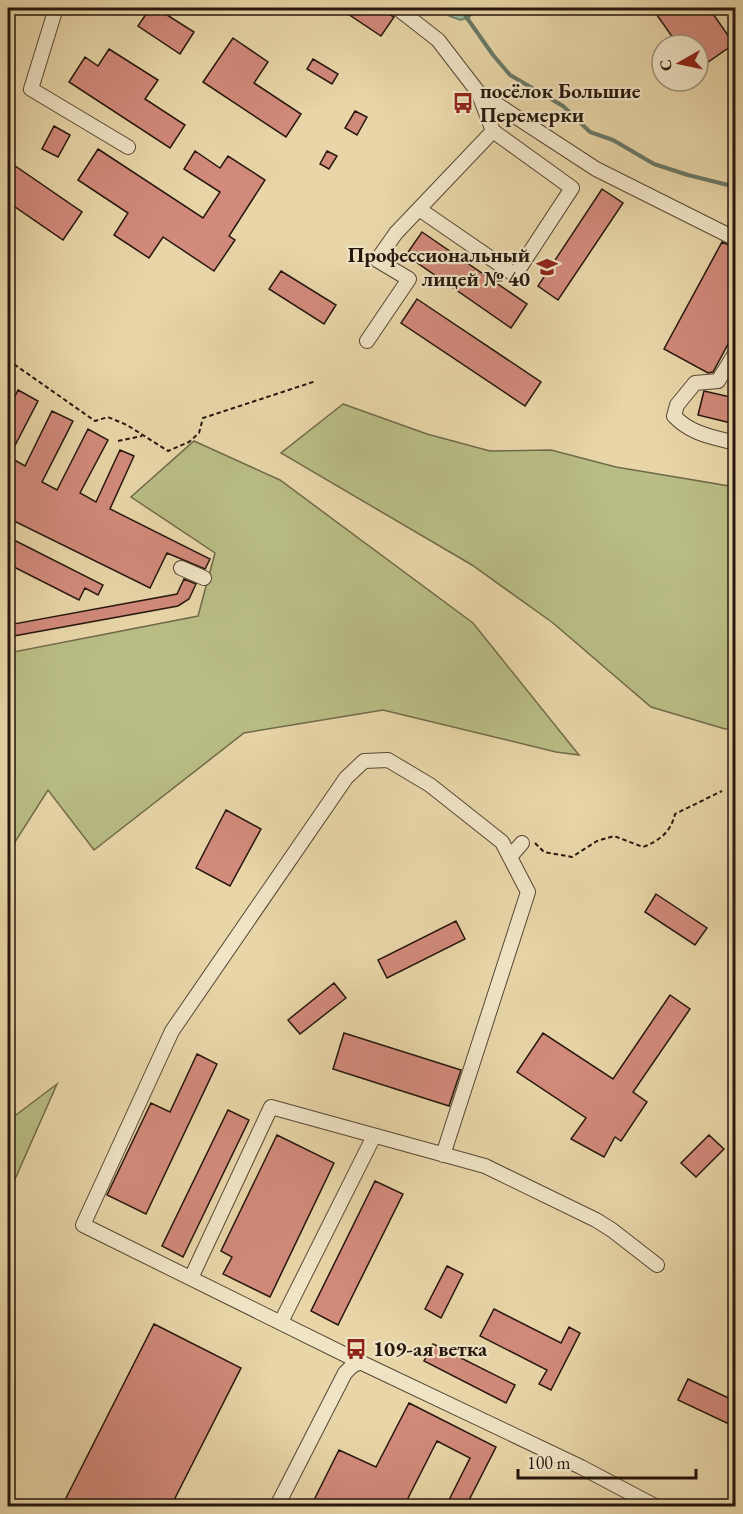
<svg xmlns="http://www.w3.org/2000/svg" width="743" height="1514" font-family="'EB Garamond',serif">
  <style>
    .green { fill: #b9bd85; stroke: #706a49; stroke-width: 1.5 }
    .water { fill: #98baa4; stroke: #6a7968; stroke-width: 1.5 }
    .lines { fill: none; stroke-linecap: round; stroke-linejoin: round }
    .stream { stroke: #6a7968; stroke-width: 4 }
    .building { fill: #d28a7b; stroke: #26170d; stroke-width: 1.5 }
    .minor-casing { stroke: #564734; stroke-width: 16 }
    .path { stroke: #26170d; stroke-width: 2; stroke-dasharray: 4.5 3; stroke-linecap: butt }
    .minor { stroke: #f0e4c6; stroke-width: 14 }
    .labels { text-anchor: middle; stroke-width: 4.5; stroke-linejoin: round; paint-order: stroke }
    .poi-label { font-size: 21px; font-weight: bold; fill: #26170d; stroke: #f0e4c6; text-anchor: start }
  </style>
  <rect width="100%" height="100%" fill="#e8d6a8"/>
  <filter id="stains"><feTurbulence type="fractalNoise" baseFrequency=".00333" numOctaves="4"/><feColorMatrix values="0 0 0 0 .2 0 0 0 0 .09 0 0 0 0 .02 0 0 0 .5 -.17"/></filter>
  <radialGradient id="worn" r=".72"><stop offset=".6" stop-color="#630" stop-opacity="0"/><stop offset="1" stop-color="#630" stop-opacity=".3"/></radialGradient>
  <!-- green -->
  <path class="green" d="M343 404 427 434 490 451 551 450 616 467 735 487V728L725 729 651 707 553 623 472 565 281 453Z
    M194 441 280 480 473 623 579 755 556 752 383 710 244 733 94 850 48 790 8 853V653L198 616 215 553 131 497Z
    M57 1084 8 1195V1121Z"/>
  <!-- water -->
  <path class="water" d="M445 8H475L469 18 460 20 449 16Z"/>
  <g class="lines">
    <!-- stream -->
    <path class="stream" d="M460 8 493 55 510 75 563 106 590 132 613 140 654 164 688 175 736 187"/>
  </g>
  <!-- building -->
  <path class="building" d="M150 8H156L194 32 180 54 138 26Z
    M339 8H379L394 17 381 36Z
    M652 8H709L734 44 698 69V45H678Z
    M233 38 268 62 254 83 301 114 286 137 203 82Z
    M109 49 158 80 145 99 185 125 170 148 69 82 85 57 98 66Z
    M313 59 338 74 332 84 307 69Z
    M355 111 367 117 357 135 345 128Z
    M54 126 70 135 58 157 42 149Z
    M98 149 203 218 220 192 184 169 195 151 220 168 228 156 265 180 229 236 235 240 214 271 163 237 149 258 114 235 128 213 78 180Z
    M327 151 337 156 329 169 320 164Z
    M8 161 82 212 63 240 8 202Z
    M602 189 623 203 558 300 538 286Z
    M422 232 527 304 511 328 406 255Z
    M722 242 735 248V331L713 372 708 373 664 349Z
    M281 271 336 305 324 324 269 289Z
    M417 299 541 382 525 406 401 323Z
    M18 390 38 401 9 457 25 466 52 411 73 421 42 482 57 490 88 429 108 440 80 493 96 502 120 450 134 456 110 509 210 559 205 569 167 553 150 588 8 518V410Z
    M704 391 735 398V424L698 415Z
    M8 537 103 585 98 595 85 588 79 600 8 564Z
    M184 579 196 584 189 599 178 606 8 637V625L177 594Z
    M226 810 261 829 230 886 196 868Z
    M656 894 707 928 695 945 645 912Z
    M456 921 465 939 387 978 378 960Z
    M334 983 346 998 300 1034 288 1020Z
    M670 995 690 1009 633 1092 647 1102 621 1141 615 1137 604 1157 571 1139 586 1118 517 1072 543 1033 613 1079Z
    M344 1033 461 1070 449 1106 333 1069Z
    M197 1054 217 1064 146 1214 107 1195 151 1103 170 1112Z
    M228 1110 249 1120 183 1257 162 1246Z
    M277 1135 334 1163 270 1297 223 1274 232 1257 221 1251Z
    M709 1135 724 1149 696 1177 681 1163Z
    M375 1181 403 1194 338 1325 311 1311Z
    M447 1266 463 1274 441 1318 425 1309Z
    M494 1309 561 1343 569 1327 580 1333 551 1390 539 1384 547 1370 480 1336Z
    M154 1324 241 1368 171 1506H62Z
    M433 1344 515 1385 506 1403 424 1361Z
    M688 1379 735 1401V1415L731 1425 678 1400Z
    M409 1403 496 1447 466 1506H446L470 1458 437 1441 404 1506H311L339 1450 376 1467Z"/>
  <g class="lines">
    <defs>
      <path id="minor" d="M56 8 31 89 128 147
        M478 92 596 169 736 239
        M419 209 515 275 572 188 493 131
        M367 341 409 279 377 260 396 233 493 131 478 92 438 40 397 8
        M736 352 718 381 695 383 677 405 674 416C691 434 712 437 736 443
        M181 568 204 578
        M510 857 522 843
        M443 1155 528 892 502 842 430 785 388 760 364 761 346 778 172 1031 83 1225 360 1362 581 1467 655 1506
        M191 1278 271 1107 485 1166 596 1220 612 1230 657 1265
        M281 1322 374 1136
        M277 1506 345 1373 352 1366 360 1362"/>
    </defs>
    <!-- minor casing -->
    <use href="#minor" class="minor-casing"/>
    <!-- path -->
    <path class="path" d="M8 360 95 421 108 417 127 425 168 451 189 442 199 433 203 418 316 381
      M118 441 142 436
      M535 843 544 852 572 857 597 841 614 836 643 847C659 841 671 832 675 814L722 791"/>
    <!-- minor -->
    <use href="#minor" class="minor"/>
  </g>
  <!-- icons -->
  <defs>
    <symbol id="bus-bare" viewBox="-9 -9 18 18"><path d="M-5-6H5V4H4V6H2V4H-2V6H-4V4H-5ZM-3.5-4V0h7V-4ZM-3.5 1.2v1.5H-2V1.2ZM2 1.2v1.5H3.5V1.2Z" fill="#8f2418" stroke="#f0e4c6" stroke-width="2.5" paint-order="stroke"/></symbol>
    <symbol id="university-bare" viewBox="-9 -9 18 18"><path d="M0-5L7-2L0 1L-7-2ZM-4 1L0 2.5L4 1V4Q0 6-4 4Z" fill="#8f2418" stroke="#f0e4c6" stroke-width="2.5" paint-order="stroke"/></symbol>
  </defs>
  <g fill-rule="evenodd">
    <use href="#bus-bare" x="448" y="88" width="30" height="30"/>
    <use href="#university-bare" x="532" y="252" width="30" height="30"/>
    <use href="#bus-bare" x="341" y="1334" width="30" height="30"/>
  </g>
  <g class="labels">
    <!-- poi labels -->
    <g class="poi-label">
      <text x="480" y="98">посёлок Большие<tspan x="480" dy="24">Перемерки</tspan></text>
      <text x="530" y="262" text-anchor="end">Профессиональный<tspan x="530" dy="24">лицей № 40</tspan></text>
      <text x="373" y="1356">109-ая ветка</text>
    </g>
  </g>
  <!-- margin -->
  <rect width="743" height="1514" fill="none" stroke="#e8d6a8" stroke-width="30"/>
  <rect x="9" y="9" width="725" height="1496" fill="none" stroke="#26170d" stroke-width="3"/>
  <rect x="15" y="15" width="713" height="1484" fill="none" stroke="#26170d" stroke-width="1.5"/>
  <!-- north arrow -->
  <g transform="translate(680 63) rotate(261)"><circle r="28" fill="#f0e4c6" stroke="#9f927c" stroke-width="1.5"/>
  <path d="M0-4.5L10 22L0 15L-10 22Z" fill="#8f2418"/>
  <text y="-9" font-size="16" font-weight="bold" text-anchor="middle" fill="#26170d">С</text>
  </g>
  <!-- scale -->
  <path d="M518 1469v9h178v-9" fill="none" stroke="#26170d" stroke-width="3"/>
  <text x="527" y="1469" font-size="18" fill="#26170d" stroke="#f0e4c6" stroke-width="4.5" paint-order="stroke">100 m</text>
  <rect width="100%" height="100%" filter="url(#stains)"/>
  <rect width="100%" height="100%" fill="url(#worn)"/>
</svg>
